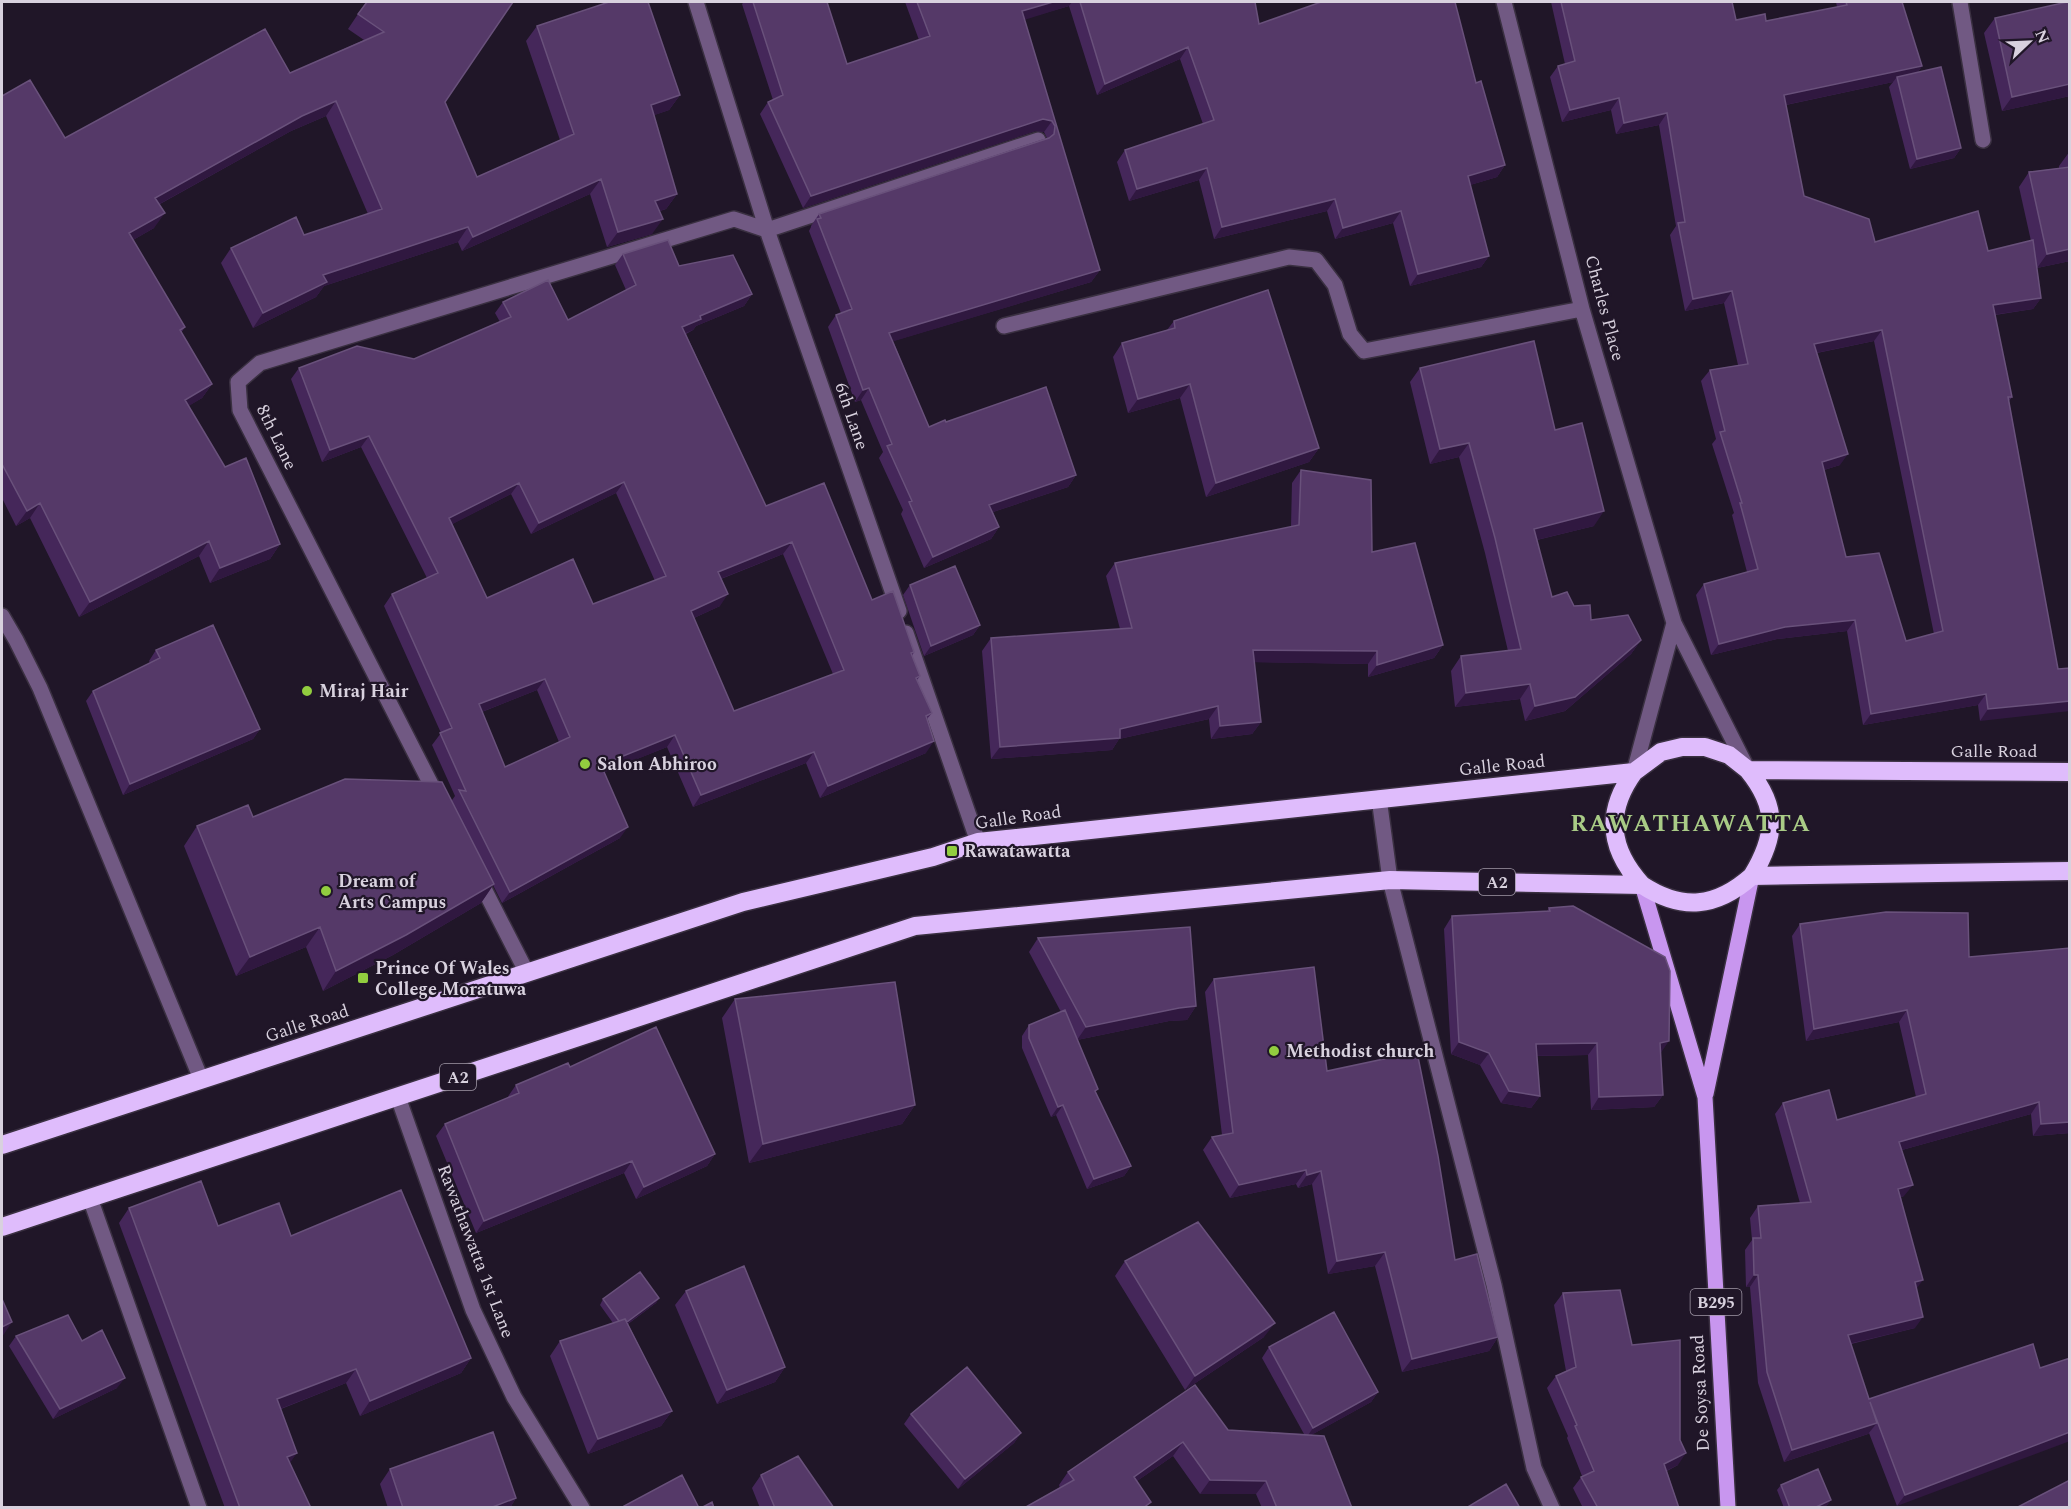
<svg xmlns="http://www.w3.org/2000/svg" width="2071" height="1509" font-family="Spectral,serif">
  <style>
    .lines { fill: none; stroke-linecap: round; stroke-linejoin: round }
    .minor-casing { stroke: #3a3041; stroke-width: 18 }
    .major-casing { stroke: #3a3041; stroke-width: 18 }
    .highway-casing { stroke: #3a3041; stroke-width: 21 }
    .minor { stroke: #715983; stroke-width: 15 }
    .major { stroke: #c896ef; stroke-width: 15 }
    .highway { stroke: #dfbcfc; stroke-width: 18 }
    .wall { fill: #45275a; fill-rule: evenodd }
    .shaded-wall { fill: #301840 }
    .building { fill: #553968; stroke: #69517b; stroke-width: 1.5; fill-rule: evenodd }
    .poi-dot { fill: #92cd3f; stroke: #201628; stroke-width: 2 }
    .labels { text-anchor: middle; stroke-width: 4.5; stroke-linejoin: round; paint-order: stroke }
    .shield { fill: #201628; stroke: #a199a7; stroke-width: 1.5 }
    .shield-label { font-size: 16px; font-weight: bold; fill: #d8d1de }
    .street-label { font-size: 18px; fill: #d8d1de; stroke: #201628 }
    .poi-label { font-size: 18px; font-weight: bold; fill: #d8d1de; stroke: #201628; text-anchor: start }
    .district-label { font-size: 24px; font-weight: bold; letter-spacing: 1.5px; fill: #a9cb86; stroke: #201628 }
  </style>
  <rect width="100%" height="100%" fill="#201628"/>
  <g class="lines">
    <defs>
      <path id="minor" d="M696 2 767 230 899 611
        M1504 2 1582 309 1674 623 1747 768
        M1960 2 1983 140
        M1004 326 1289 257 1316 260 1335 285 1350 334 1364 351 1582 309
        M2 616 16 640 40 688 201 1079
        M906 633 978 842
        M1634 772 1674 623
        M1379 798 1390 880 1494 1285 1534 1468 1552 1508
        M439 800 240 410 238 382 260 363 734 219 767 230 1038 140
        M478 877 527 973
        M398 1097 473 1310 514 1397 582 1508
        M90 1198 199 1508"/>
      <path id="major" d="M1642 885 1705 1097 1728 1508
        M1706 1094 1752 876"/>
      <path id="highway" d="M1748 770C1779 808 1776 836 1752 876
        M1634 772C1605 812 1609 849 1642 885
        M2 1145 743 902 933 857 978 842 1634 772 1661 752 1682 747H1705L1729 755 1748 770 2070 772
        M2 1227 915 926 1390 880 1642 885C1682 911 1716 908 1752 876L2070 871"/>
    </defs>
    <!-- minor casing -->
    <use href="#minor" class="minor-casing"/>
    <!-- major casing -->
    <use href="#major" class="major-casing"/>
    <!-- highway casing -->
    <use href="#highway" class="highway-casing"/>
    <!-- minor -->
    <use href="#minor" class="minor"/>
    <!-- major -->
    <use href="#major" class="major"/>
    <!-- highway -->
    <use href="#highway" class="highway"/>
  </g>
  <!-- wall -->
  <path class="wall" d="M366 2H513L445 102 477 177 560 140 526 41 537 26 603 4V2H648L680 95 669 110 654 115 677 194 666 209 660 211 652 234 607 247 590 194 462 251 458 242 324 286 316 297 253 328 221 263 231 248 304 235 368 214 326 116 291 131 160 204 154 228 133 240 185 327 181 333 212 384 202 398 188 406 225 467 280 544 270 559 210 583 199 556 79 617 30 518 16 526 2 498V96L65 138 290 73 364 40 348 29Z
    M744 2H827L847 64 919 40 905 2H1255L1259 24 1476 83 1505 165 1497 177 1470 185 1489 256 1481 267 1410 286 1393 223 1335 239 1327 211 1214 239 1199 180 1129 201 1117 162 1125 150 1203 124 1180 59 1097 95 1069 6 1024 19 1100 270 1091 282 893 341 929 427 946 422 1076 475 1068 487 993 512 999 527 991 539 924 568 901 514 903 510 879 458 883 452 861 400 855 402 828 327 836 315 841 313 809 231 811 227V226L819 214 1047 138 1044 132 1035 131 803 208 760 114 768 102 773 100 742 4Z
    M1551 2H1732L1736 20 1766 21 1837 7 1836 2H1902L1922 66 1918 72 1961 148 1954 158 1910 169 1889 87 1893 82 1786 105 1804 196 1875 242 1988 251 2031 241 2019 187 2029 172 2059 168V166L2070 151V261L2037 268 2041 298 2033 309 1995 315 2012 397 2009 401 2058 669 1980 721 1978 705 1863 725 1847 631 1777 639 1711 655 1696 595 1704 584 1747 572 1732 515 1734 513 1712 444 1716 439 1701 381 1710 370 1738 365 1724 303 1685 311 1670 235 1676 226 1659 125 1616 134 1611 110 1562 122 1550 77 1558 66 1565 64ZM1874 341 1934 634 1906 641 1846 557 1824 470 1840 465 1817 353Z
    M1995 18 2070 96 2002 111 1984 33Z
    M623 254 679 266 752 294 744 306 696 326 693 330 686 334 766 506 872 600 914 652 912 656 920 676 917 680 932 713 927 719 926 753 820 798 806 763 693 807 667 747 604 772 620 838 502 903 493 885 481 903 393 955 323 991 306 947 236 976 184 846 197 826 253 817 452 800 455 796 432 745 441 733 384 606 392 594 427 578 361 447 322 462 291 379 299 368 414 359 500 322 495 313 503 302 568 320 626 290 615 265ZM616 493 655 581 593 604 487 598 452 524 511 494 531 534ZM783 554 833 674 734 711 694 618 720 606 721 579ZM537 690 559 742 505 767 482 712Z
    M1174 321 1319 448 1309 462 1206 497 1180 398 1128 413 1113 357 1122 343 1167 330Z
    M1420 368 1555 430 1594 526 1537 540 1552 597 1574 606 1591 620 1641 640 1631 654 1565 711 1525 721 1520 699 1455 707 1451 671 1461 656 1508 651 1485 553 1459 457 1430 464 1410 382Z
    M1301 470 1372 552 1443 645 1434 658 1368 677V664L1254 662 1261 722 1252 734 1211 739 1209 719 1119 739 1112 750 991 759 982 651 991 638 1120 629 1106 576 1115 563 1291 527 1292 483Z
    M910 585 980 625 973 635 924 656 903 595Z
    M156 650 260 729 253 739 123 795 86 701 93 691 150 663 149 661Z
    M1549 908 1660 1053 1663 1095 1654 1107 1591 1110 1588 1055 1537 1056 1540 1096 1531 1108 1501 1103 1480 1065 1451 1054 1444 929 1452 916 1547 911Z
    M1800 924 1969 957 2070 948V1133L2033 1136 2031 1114 1902 1150 1904 1196 1901 1197 1917 1289 1915 1328 1851 1344 1869 1399 2033 1344 1897 1506 1869 1433 1868 1434 1784 1462 1758 1383 1750 1287H1746L1745 1250 1752 1240 1750 1218 1758 1206 1800 1203 1775 1114 1783 1103 1837 1120 1916 1097 1899 1022 1806 1041 1792 936Z
    M1038 938 1196 1006 1187 1020 1169 1021 1077 1040 1096 1093 1131 1166 1124 1176 1087 1189 1056 1115 1051 1117 1022 1048V1036L1029 1025 1061 1012 1029 952Z
    M1214 979 1327 1071 1455 1260 1498 1337 1489 1351 1402 1372 1375 1266 1328 1274 1312 1184 1298 1188 1296 1184 1230 1198 1203 1150 1212 1137 1222 1135 1205 992Z
    M735 999 915 1105 902 1124 749 1163 722 1018Z
    M570 1067 715 1154 707 1166 636 1199 624 1173 476 1233 436 1136 445 1124 507 1098 516 1085Z
    M129 1208 218 1226 291 1236 471 1358 461 1373 360 1416 346 1383 281 1409 290 1463 311 1508H225L119 1223Z
    M1125 1261 1264 1337 1185 1390 1115 1276Z
    M686 1291 785 1367 775 1382 717 1404 675 1305Z
    M1563 1293 1632 1345 1678 1465 1667 1471 1679 1508H1583L1573 1488 1582 1476 1567 1438 1568 1436 1547 1388 1556 1376 1566 1371 1554 1305Z
    M659 1298 656 1303 628 1324 672 1411 661 1426 588 1454 550 1356 560 1341 613 1323 600 1305 603 1299Z
    M16 1336 82 1341 117 1388 53 1419 9 1346Z
    M1269 1347 1378 1392 1371 1402 1311 1435 1352 1508H1262L1256 1494H1200L1173 1456 1137 1481 1060 1488 1059 1485 1068 1472 1228 1430 1304 1434 1262 1358Z
    M911 1414 1021 1433 1014 1443 958 1489 904 1424Z
    M390 1469 516 1498 510 1508H388L380 1484Z
    M761 1475 834 1508H760L752 1488Z
    M1781 1485 1831 1500 1827 1505 1822 1508H1784L1777 1490Z"/>
  <!-- shaded-wall -->
  <path class="shaded-wall" d="M1053 2H1072L1069 6 1014 23 1022 11Z
    M1188 47 1180 59 1097 95 1105 84Z
    M1922 66 1914 78 1897 77 1893 82 1776 107 1784 95Z
    M2070 84V96L2002 111 2012 97Z
    M680 95 669 110 641 120 651 105Z
    M1619 98 1611 110 1562 122 1570 110Z
    M336 101 326 116 291 131 145 212 155 198 302 116Z
    M1667 113 1659 125 1616 134 1624 123Z
    M1043 119 1052 121 1044 132 1035 131 803 208 811 196Z
    M1961 148 1954 158 1910 169 1917 159Z
    M1505 165 1497 177 1460 188 1468 176Z
    M1207 168 1199 180 1129 201 1137 189Z
    M601 179 590 194 462 251 473 237Z
    M677 194 666 209 645 215 655 201Z
    M1335 199 1327 211 1214 239 1222 227Z
    M1401 211 1393 223 1335 239 1343 228Z
    M165 213 154 228 119 248 129 233Z
    M663 219 652 234 607 247 618 232Z
    M468 227 458 242 324 286 316 297 253 328 263 313 323 275Z
    M2070 249V261L2037 268 2047 254Z
    M1489 256 1481 267 1410 286 1418 274Z
    M1100 270 1091 282 881 345 889 333Z
    M1732 291 1724 303 1685 311 1693 299Z
    M752 294 744 306 696 326 693 330 674 338 682 327 700 316Z
    M2041 298 2033 309 1985 316 1993 305Z
    M1882 330 1874 341 1806 355 1814 344Z
    M212 384 202 398 174 415 185 400Z
    M1190 384 1180 398 1128 413 1138 399Z
    M869 388 861 400 855 402 863 390Z
    M369 436 361 447 322 462 330 450Z
    M1469 443 1459 457 1430 464 1440 449Z
    M1319 448 1309 462 1206 497 1216 483Z
    M1848 454 1840 465 1814 473 1822 462Z
    M1076 475 1068 487 981 516 989 505Z
    M624 482 616 493 531 534 539 523Z
    M519 483 511 494 441 530 449 518Z
    M40 503 30 518 16 526 27 511Z
    M1604 511 1594 526 1524 543 1534 529Z
    M999 527 991 539 924 568 933 557Z
    M209 541 199 556 79 617 90 602Z
    M792 542 783 554 710 583 718 572Z
    M280 544 270 559 210 583 220 568Z
    M728 594 720 606 683 623 691 611Z
    M1855 620 1847 631 1777 639 1711 655 1719 644 1785 627Z
    M980 625 973 635 924 656 931 646Z
    M1641 640 1631 654 1565 711 1525 721 1535 706Z
    M1443 645 1434 658 1368 677 1377 665Z
    M1253 650 1377 651 1368 664 1244 662Z
    M545 679 537 690 471 716 479 704Z
    M1530 684 1520 699 1455 707 1466 693Z
    M1986 694 1978 705 1863 725 1871 714Z
    M2070 701V711L1980 721 1988 709Z
    M1218 706 1209 719 1119 739 1112 750 991 759 1000 747 1120 729Z
    M1261 722 1252 734 1211 739 1220 726Z
    M260 729 253 739 123 795 130 784Z
    M675 735 667 747 593 777 601 765Z
    M934 741 926 753 820 798 828 786Z
    M814 752 806 763 693 807 701 795Z
    M628 827 620 838 502 903 510 892Z
    M494 884 481 903 393 955 323 991 336 971Z
    M320 927 306 947 236 976 250 957Z
    M1196 1006 1187 1020 1169 1021 1077 1040 1086 1027 1179 1008Z
    M1907 1010 1899 1022 1806 1041 1814 1029Z
    M1669 1041 1660 1054V1043Z
    M1459 1042 1489 1053 1480 1065 1451 1054Z
    M1597 1043 1588 1055 1527 1056 1536 1044Z
    M1509 1091 1540 1096 1531 1108 1501 1103Z
    M1663 1095 1654 1107 1591 1110 1599 1097Z
    M2039 1102 2031 1114 1891 1153 1899 1142Z
    M915 1105 902 1124 749 1163 763 1144Z
    M1063 1105 1056 1115 1051 1117 1058 1107Z
    M2070 1122V1133L2033 1136 2041 1124Z
    M715 1154 707 1166 636 1199 644 1187Z
    M632 1161 624 1173 476 1233 484 1221Z
    M1131 1166 1124 1176 1087 1189 1094 1179Z
    M1306 1170 1296 1184 1230 1198 1239 1185Z
    M1321 1171 1312 1184 1298 1188 1307 1175Z
    M1913 1185 1904 1196 1890 1200 1898 1189Z
    M1385 1252 1375 1266 1328 1274 1337 1261Z
    M1754 1275H1758L1750 1287H1746Z
    M1923 1280 1914 1292 1915 1282Z
    M659 1298 656 1303 619 1330 622 1325Z
    M1923 1317 1915 1328 1840 1346 1848 1335Z
    M12 1322 2 1337V1327Z
    M1275 1323 1264 1337 1185 1390 1195 1376Z
    M1498 1337 1489 1351 1402 1372 1412 1359Z
    M471 1358 461 1373 360 1416 370 1401Z
    M785 1367 775 1382 717 1404 727 1390Z
    M356 1369 346 1383 267 1414 277 1399Z
    M125 1378 117 1388 53 1419 60 1409Z
    M1378 1392 1371 1402 1306 1438 1313 1428Z
    M672 1411 661 1426 588 1454 598 1439Z
    M1877 1423 1868 1434 1784 1462 1792 1450Z
    M2070 1432V1441L1897 1506 1905 1495Z
    M1021 1433 1014 1443 958 1489 965 1479Z
    M1183 1442 1173 1456 1124 1490 1134 1477Z
    M297 1453 287 1467V1457Z
    M1686 1453 1678 1465 1656 1476 1664 1464Z
    M1210 1480 1266 1481 1256 1494H1200Z
    M516 1498 510 1508H490Z
    M1831 1500 1827 1505 1822 1508H1814Z"/>
  <!-- building -->
  <path class="building" d="M367 2H513L445 102 477 177 574 134 537 26 609 2H648L680 95 651 105 677 194 655 201 663 219 618 232 601 179 473 237 468 227 323 275 327 282 263 313 231 248 296 217 304 235 382 209 336 101 302 116 155 198 165 213 129 233 185 327 180 330 212 384 185 400 225 467 246 458 280 544 220 568 209 541 90 602 40 503 27 511 2 464V96L30 80 65 138 265 29 290 73 384 32 358 14Z
    M753 2H827L847 64 930 36 917 2H1053L1022 11 1100 270 889 333 929 427 945 420 946 422 1046 387 1076 475 989 505 999 527 933 557 909 502 912 501 887 446 892 444 869 388 863 390 836 315 852 309 817 219 821 218 819 214 1049 138 1054 134 1055 126 1052 121 1043 119 811 196 768 102 783 95Z
    M1080 2H1255L1259 24 1321 2H1455L1476 83 1481 81 1505 165 1468 176 1489 256 1418 274 1401 211 1343 228 1335 199 1222 227 1207 168 1137 189 1125 150 1214 120 1188 47 1105 84Z
    M1561 2H1732L1736 20 1765 14 1766 21 1847 5 1846 2H1902L1922 66 1784 95 1804 196 1869 219 1875 242 1978 211 1988 251 2033 240 2041 298 1993 305 2012 397H2008L2058 669 2070 668V701L1988 709 1986 694 1871 714 1855 620 1785 627 1719 644 1704 584 1758 569 1740 503H1742L1720 432 1725 431 1710 370 1748 364 1732 291 1693 299 1678 223 1685 222 1667 113 1624 123 1619 98 1570 110 1558 66 1575 61ZM1882 330 1943 631 1906 641 1879 553 1846 557 1822 462 1848 454 1814 344Z
    M2067 2H2070V84L2012 97 1995 18Z
    M1941 67 1961 148 1917 159 1897 77Z
    M2070 167V249L2047 254 2029 172Z
    M668 240 679 266 733 255 752 294 700 316 701 319 682 327 766 506 824 483 872 600 893 591 914 652 911 653 920 676 916 678 932 713 926 716 934 741 828 786 814 752 701 795 675 735 601 765 628 827 510 892 459 790 466 791 440 733 452 728 392 594 438 573 369 436 330 450 299 368 357 346 414 359 511 317 503 302 548 280 568 320 636 285 623 254ZM624 482 666 576 593 604 573 559 487 598 449 518 519 483 539 523ZM792 542 844 670 734 711 691 611 728 594 718 572ZM545 679 570 737 505 767 479 704Z
    M1268 290 1319 448 1216 483 1190 384 1138 399 1122 343 1175 328 1174 321Z
    M1534 341 1555 430 1582 423 1604 511 1534 529 1552 597 1567 592 1574 606 1590 605 1591 620 1628 615 1641 640 1575 697 1535 706 1530 684 1466 693 1461 656 1521 649 1495 538 1469 443 1440 449 1420 368Z
    M1301 470 1371 480 1372 552 1415 543 1443 645 1377 665V651L1253 650 1261 722 1220 726 1218 706 1120 729V738L1000 747 991 638 1132 628 1115 563 1299 525Z
    M955 566 980 625 931 646 910 585Z
    M213 625 260 729 130 784 93 691 160 658 156 650Z
    M345 779 442 782 494 884 406 935 336 971 320 927 250 957 197 826 248 805 253 817Z
    M1573 906 1665 957 1670 971 1669 1041 1660 1043 1663 1095 1599 1097 1597 1043 1536 1044 1540 1096 1509 1091 1489 1053 1459 1042 1452 916 1550 911 1549 908Z
    M1886 912 1968 913 1969 957 2070 948V1122L2041 1124 2039 1102 1899 1142 1913 1185 1898 1189 1923 1280 1915 1282 1923 1317 1848 1335 1869 1399 2033 1344 2040 1368 2070 1358V1432L1905 1495 1870 1402 1877 1423 1792 1450 1767 1372 1758 1275H1754L1753 1238H1761L1758 1206 1811 1202 1783 1103 1829 1090 1837 1120 1926 1094 1907 1010 1814 1029 1800 924Z
    M1190 927 1196 1006 1179 1008 1086 1027 1038 938Z
    M1314 967 1327 1071 1417 1052 1438 1156 1455 1260 1477 1254 1498 1337 1412 1359 1385 1252 1337 1261 1321 1171 1307 1175 1306 1170 1239 1185 1212 1137 1233 1133 1214 979Z
    M895 982 915 1105 763 1144 735 999Z
    M1065 1010 1098 1089 1095 1091 1131 1166 1094 1179 1063 1105 1058 1107 1029 1038V1025Z
    M656 1027 715 1154 644 1187 632 1161 484 1221 445 1124 519 1093 516 1085 568 1063 570 1067Z
    M201 1181 218 1226 279 1203 291 1236 401 1190 471 1358 370 1401 356 1369 277 1399 297 1453 287 1457 311 1508H240L129 1208Z
    M1198 1222 1275 1323 1195 1376 1125 1261Z
    M744 1266 785 1367 727 1390 686 1291Z
    M640 1272 659 1298 627 1322 625 1319 619 1321 603 1299Z
    M1620 1290 1632 1345 1680 1340V1440L1686 1453 1664 1464 1679 1508H1598L1581 1477 1594 1471 1575 1426 1577 1425 1556 1376 1576 1367 1563 1293Z
    M2 1299 12 1322 2 1327Z
    M1334 1312 1378 1392 1313 1428 1269 1347Z
    M68 1315 82 1341 102 1330 125 1378 60 1409 16 1336Z
    M625 1319 672 1411 598 1439 560 1341Z
    M967 1367 1021 1433 965 1479 911 1414Z
    M1195 1385 1228 1430 1324 1436 1352 1508H1277L1266 1481 1210 1480 1183 1442 1134 1477 1151 1502 1143 1508H1024L1074 1480 1068 1472Z
    M493 1432 516 1498 490 1508H403L390 1469Z
    M798 1456 834 1508H775L761 1475Z
    M1818 1469 1831 1500 1814 1508H1790L1781 1485Z
    M682 1475 699 1508H625L624 1506Z
    M2070 1480V1508H2016Z
    M1506 1484 1520 1508H1466Z
    M712 1502 714 1508H701Z"/>
  <!-- markers -->
  <g class="poi-dot">
    <circle cx="307" cy="691" r="6"/>
    <circle cx="585" cy="764" r="6"/>
    <rect x="946" y="845" width="12" height="12" rx="3"/>
    <circle cx="326" cy="891" r="6"/>
    <rect x="357" y="972" width="12" height="12" rx="3"/>
    <circle cx="1274" cy="1051" r="6"/>
  </g>
  <g class="labels">
    <!-- shield labels -->
    <g class="shield">
      <rect x="1479" y="869" width="36" height="26" rx="4.5"/>
      <rect x="440" y="1064" width="36" height="26" rx="4.5"/>
      <rect x="1690.5" y="1289" width="51" height="26" rx="4.5"/>
    </g>
    <g class="shield-label">
      <text x="1497" y="888">A2</text>
      <text x="458" y="1083">A2</text>
      <text x="1716" y="1308">B295</text>
    </g>
    <!-- street labels -->
    <g class="street-label">
      <text transform="translate(1605 308) rotate(75)" y="6">Charles Place</text>
      <text transform="translate(852 416) rotate(71)" y="6">6th Lane</text>
      <text transform="translate(277 437) rotate(64)" y="6">8th Lane</text>
      <text x="1994" y="757">Galle Road</text>
      <text transform="translate(1502 765) rotate(-6)" y="6">Galle Road</text>
      <text transform="translate(1018 817) rotate(-8)" y="6">Galle Road</text>
      <text transform="translate(307 1023) rotate(-18)" y="6">Galle Road</text>
      <text transform="translate(476 1251) rotate(69)" y="6">Rawathawatta 1st Lane</text>
      <text transform="translate(1700 1393) rotate(-93)" y="6">De Soysa Road</text>
    </g>
    <!-- poi labels -->
    <g class="poi-label">
      <text x="319" y="697">Miraj Hair</text>
      <text x="597" y="770">Salon Abhiroo</text>
      <text x="964" y="857">Rawatawatta</text>
      <text x="338" y="887">Dream of<tspan x="338" dy="21">Arts Campus</tspan></text>
      <text x="375" y="974">Prince Of Wales<tspan x="375" dy="21">College Moratuwa</tspan></text>
      <text x="1286" y="1057">Methodist church</text>
    </g>
    <!-- district labels -->
    <g class="district-label">
      <text x="1691" y="831">RAWATHAWATTA</text>
    </g>
  </g>
  <!-- border -->
  <rect width="2071" height="1509" fill="none" stroke="#d8d1de" stroke-width="6"/>
  <!-- north arrow -->
  <g transform="translate(2029 42) rotate(67)" stroke="#201628" stroke-width="4.5" paint-order="stroke">
  <path d="M0-4.5L10 22L0 15L-10 22Z" fill="#d8d1de"/>
  <text y="-9" font-size="16" font-weight="bold" text-anchor="middle" fill="#d8d1de">N</text>
  </g>
</svg>
